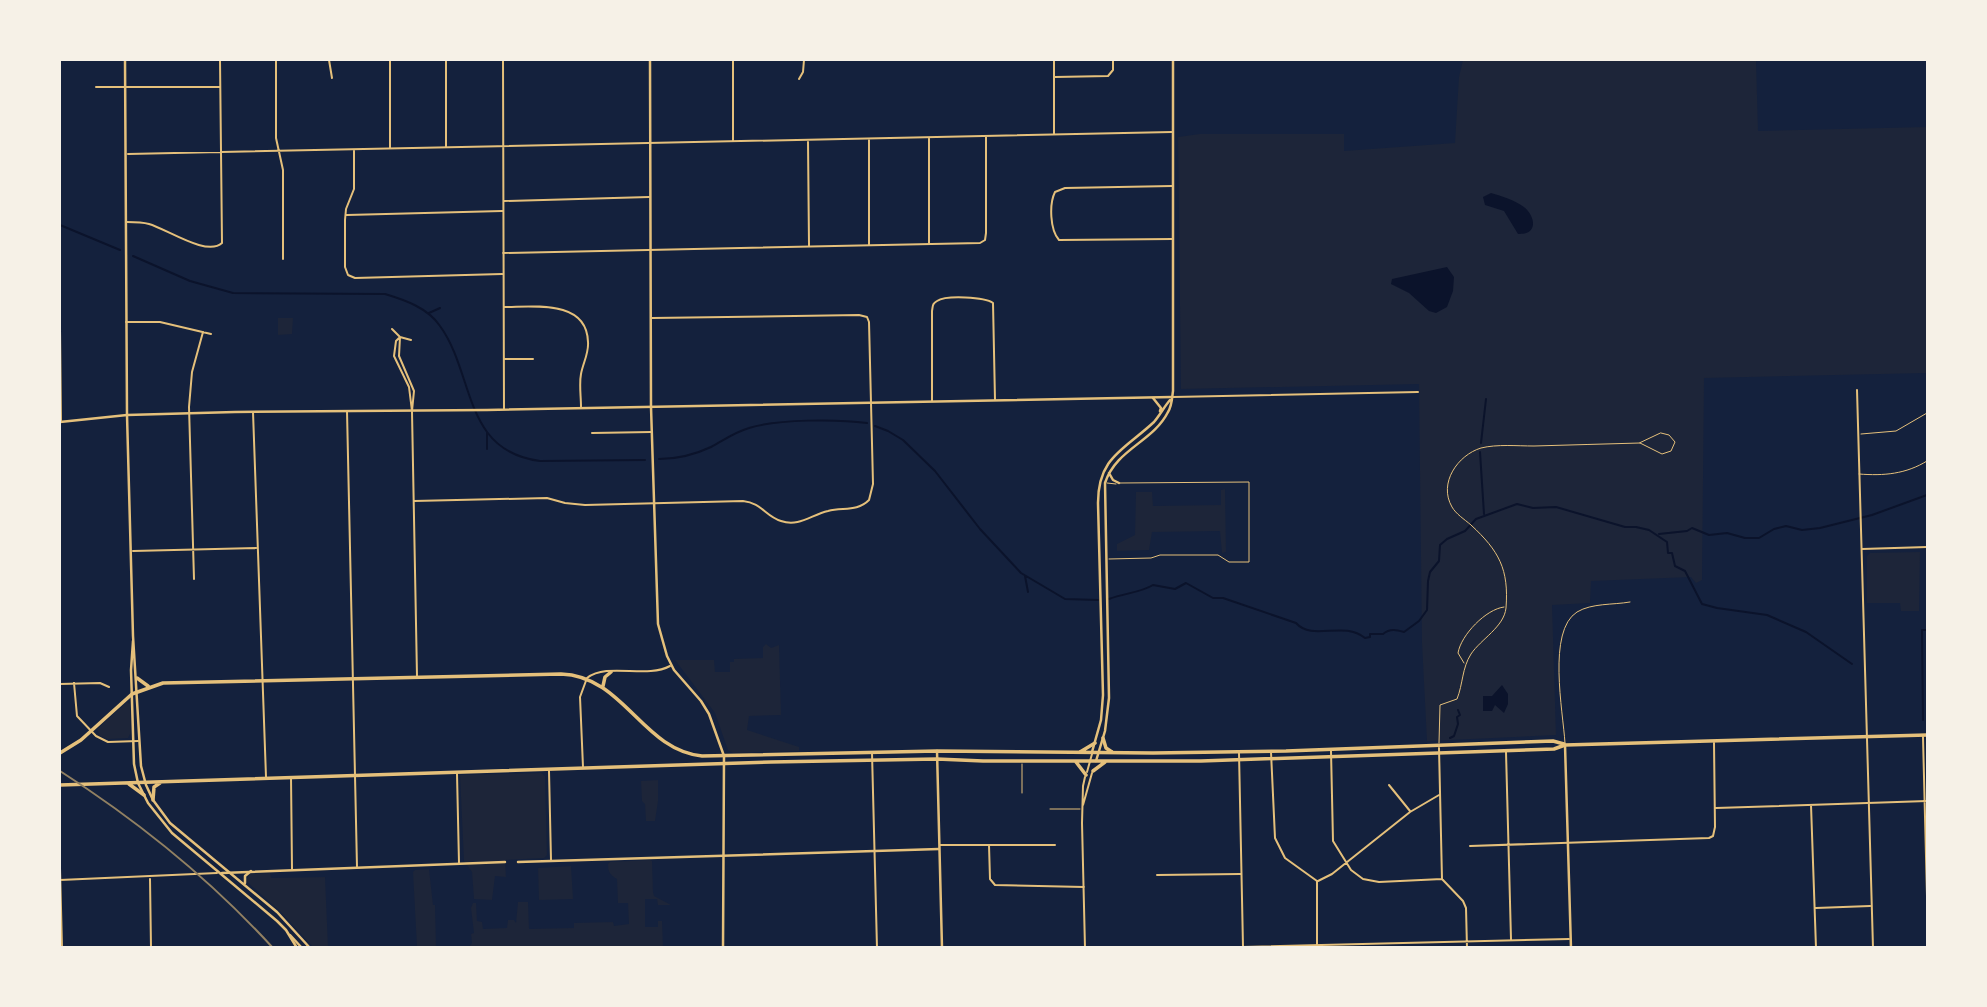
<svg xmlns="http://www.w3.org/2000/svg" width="1987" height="1007" font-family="Cabin,sans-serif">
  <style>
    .green { fill: #1d2539 }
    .water { fill: #0b132b }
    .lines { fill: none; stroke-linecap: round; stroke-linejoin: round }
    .stream { stroke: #0b132b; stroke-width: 2 }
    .service { stroke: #e5c07b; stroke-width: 1 }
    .minor { stroke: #e5c07b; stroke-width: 2 }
    .tertiary { stroke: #e5c07b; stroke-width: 2.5 }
    .secondary { stroke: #e5c07b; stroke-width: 2.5 }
    .primary { stroke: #e5c07b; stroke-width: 3.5 }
    .rail { stroke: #918062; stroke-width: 2 }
  </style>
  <rect width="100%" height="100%" fill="#14213d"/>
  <!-- green -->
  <path class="green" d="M1463 60H1756L1758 131 1927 127V373L1704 378 1702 580 1696 583 1691 577 1591 581 1590 603 1552 605 1556 735 1427 741 1422 643 1419 384 1181 389 1178 137 1200 134H1344V151L1455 143 1459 77Z
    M278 318H293L292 334 278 335Z
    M1225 489 1226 552 1222 553 1220 531 1152 532 1149 550 1117 551V544L1135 535 1136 492H1152L1153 506 1221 505V490Z
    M1920 552 1919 611H1901L1900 603H1867V556L1870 553Z
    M766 644 771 648 779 645 781 715 749 716 747 730 799 747V751L733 753 728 750 715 713 675 660H714L715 672H730V662H734V659L763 658V647Z
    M127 702 130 704V734L128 738 108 739 100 736 97 729Z
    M541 773 545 776 547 855 544 858 505 860 506 877 495 876 492 900 474 899 472 872 464 861 460 775Z
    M658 780V801L655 821H646L645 804 642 801 641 781Z
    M650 860 652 861 653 892 654 896 671 905H658L657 899H645V927H658V921H662L663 947H469L472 943 471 934 474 933 471 908 473 903H476L477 921 482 922 483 929 507 928 508 920H514L516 923 518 902H528L529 929 574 928V923L613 922 614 926 629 924 628 903H618L617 879C610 875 608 872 608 864L610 862Z
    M571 866 573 899 539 900 538 868Z
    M429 869 433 905H435L436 946 438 947H417L413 872 415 870Z
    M270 873 271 878 325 877 328 947H313L281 912 246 881 250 874Z"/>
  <!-- water -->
  <path class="water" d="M1491 193C1502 196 1514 200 1524 207 1536 217 1538 235 1518 234L1504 211 1485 205 1483 197Z
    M1447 267 1454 277 1453 291 1447 307 1436 313 1429 311 1409 293 1391 284 1392 279Z
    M1502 685 1508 694V704L1504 713 1495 705 1492 711H1483V696H1492Z"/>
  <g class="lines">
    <!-- stream -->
    <path class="stream" d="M60 225 120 250
      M133 256 190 281 233 293 385 294C405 300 428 308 440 326 475 374 462 451 540 461L645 460
      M429 313 440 308
      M875 426 888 431 903 440 935 471 980 529 1021 573 1065 599 1098 600
      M487 432V449
      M1481 443 1486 399
      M1480 452 1484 514
      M659 459C677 459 694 455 711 447 724 440 735 432 749 428 777 419 838 419 867 423
      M1659 534 1687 531 1692 528 1709 535 1727 533 1745 538H1759L1774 529 1786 526 1802 530 1820 528 1872 515 1927 495
      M1025 576 1028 592
      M1109 599C1124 593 1140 593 1153 585L1175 589 1186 583 1213 598H1223L1296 623C1313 642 1343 620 1365 638L1370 637V634H1383C1390 628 1397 630 1404 632L1419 621 1427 610 1428 581 1430 572 1439 561 1440 545 1447 539 1465 531 1476 519 1517 504 1533 508 1556 507 1625 527H1636L1649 530 1667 542 1668 553H1672L1675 566 1685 571 1702 604 1717 608 1767 615 1806 632 1852 664
      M1923 720 1922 630H1927
      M1450 738 1454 736 1458 724 1457 717 1460 715 1458 710"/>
    <!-- service -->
    <path class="service" d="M1661 433 1669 435 1675 442 1671 451 1662 454 1640 443Z
      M1861 434 1896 431 1927 413
      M1859 474C1884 476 1906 474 1927 461
      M1107 483 1116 484
      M1109 559 1151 558 1160 555H1218L1229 562H1249V482L1120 483
      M1464 663 1458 653C1461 635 1486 609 1504 607
      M1439 743 1440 705 1457 699C1463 684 1462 668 1471 654 1481 639 1504 627 1506 608 1509 569 1499 551 1471 525 1464 519 1456 514 1452 507 1438 483 1458 455 1481 448 1497 444 1517 446 1534 446 1569 445 1605 444 1640 443
      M1565 743C1563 711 1547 631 1577 612 1592 603 1613 605 1630 602
      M1022 764V793
      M1050 809H1080"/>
    <!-- minor -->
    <path class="minor" d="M276 60V138L283 170V259
      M329 60 332 78
      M446 60V147
      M503 60 504 409
      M733 60V141
      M1054 60V134
      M1055 77 1108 76 1113 70V60
      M799 79 803 72 804 60
      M96 87H220
      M929 138V243
      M869 139V244
      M808 142 809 245
      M390 148V60
      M354 151V189L346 209 345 220V267L348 275 355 278 502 274
      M128 154 1172 132
      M504 201 649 197
      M347 215 502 211
      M127 222C134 222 142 222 149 224 167 229 207 257 222 243L220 60
      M1172 239 1059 240C1050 230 1049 204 1055 192L1065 188 1172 186
      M503 253 980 243 985 240 986 233V136
      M504 307C533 307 587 299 588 342 589 353 583 363 581 374 579 384 581 396 581 407
      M126 322H160L211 334
      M60 328 61 421
      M392 329 400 337 411 340
      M400 337 399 356 414 391 412 411 409 387 394 356 396 341Z
      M504 359H533
      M1857 390 1873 948
      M1173 397 1418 392
      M932 401V311C933 306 932 304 937 301 946 295 985 297 993 303L995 400
      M347 411 357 867
      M253 412 266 777
      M412 412 417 676
      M592 433 651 432
      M414 501 547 498 565 503 585 505 743 501C762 503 765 516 781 521 799 527 811 515 828 511 843 507 857 512 869 500L873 484 869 322 867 317 859 315 652 318
      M1862 549 1927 547
      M133 551 256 548
      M194 579 189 407 192 372 203 332
      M74 683 77 716 96 736 108 742 138 741
      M60 684 100 683 109 687
      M1923 737 1927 896
      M1439 748 1442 879 1463 901 1466 908 1467 948
      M1331 751 1333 841 1351 870 1363 879 1379 882 1442 879
      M1271 752 1275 838 1285 858 1317 881V944
      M1506 752 1511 939
      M872 753 877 948
      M1239 753 1243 947
      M583 767 580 697 587 678C608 662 646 679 670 666
      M549 771 551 860
      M1087 772 1092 754
      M457 774 459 863
      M291 777 292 869
      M1085 777 1083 786 1082 823 1085 948
      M1389 785 1410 811
      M1083 805 1092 773
      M1811 805 1816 948
      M1716 808 1927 801
      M940 845H1055
      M989 845 990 879 995 885 1084 887
      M1470 846 1709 838 1713 836 1715 827 1714 743
      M60 868 62 948
      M1157 875 1240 874
      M150 879 151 948
      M60 880 217 873
      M1318 881 1332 874 1410 812 1439 795
      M1816 908 1870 906
      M1203 948 1569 939"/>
    <!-- tertiary -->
    <path class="tertiary" d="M60 422 127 415 235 412 487 410 1172 397
      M1565 745 1571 948
      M518 862 939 849
      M222 873 505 862
      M290 935 302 948"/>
    <!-- secondary -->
    <path class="secondary" d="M125 60 127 415 133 636 141 766 146 785 153 800 170 823 277 912 310 948
      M650 60 651 407 658 624 667 656 674 670 701 701 709 714 724 756 723 948
      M1153 398 1161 408 1160 411
      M1109 473 1113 480 1119 483
      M133 641 131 670 134 764 138 783 148 803 172 833 277 921 286 930 297 948
      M937 751 942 948
      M1092 752 1101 720 1103 695 1098 503C1098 457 1124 450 1154 422 1160 415 1164 407 1170 400
      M1096 761 1105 731 1109 698 1105 483C1116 449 1153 442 1168 412 1172 406 1172 398 1173 391V60
      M245 883V876L251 871"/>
    <!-- primary -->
    <path class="primary" d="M137 678 148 686
      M603 686 605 677 611 672
      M1103 738 1106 748 1112 752
      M1080 752 1095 743
      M60 753 81 740 132 694 163 683 561 674C624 676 642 750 702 756L937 751 1153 753 1286 751 1553 741 1564 744
      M1076 762 1086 775
      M1093 771 1105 762
      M129 784 144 795
      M60 785 771 762 937 759 983 761H1201L1554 749 1565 745 1927 735
      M153 800 154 787 160 783"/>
    <!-- rail -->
    <path class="rail" d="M60 771C138 821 210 879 273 948"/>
  </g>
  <!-- border -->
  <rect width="1987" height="1007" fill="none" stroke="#f6f1e7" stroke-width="122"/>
</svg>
